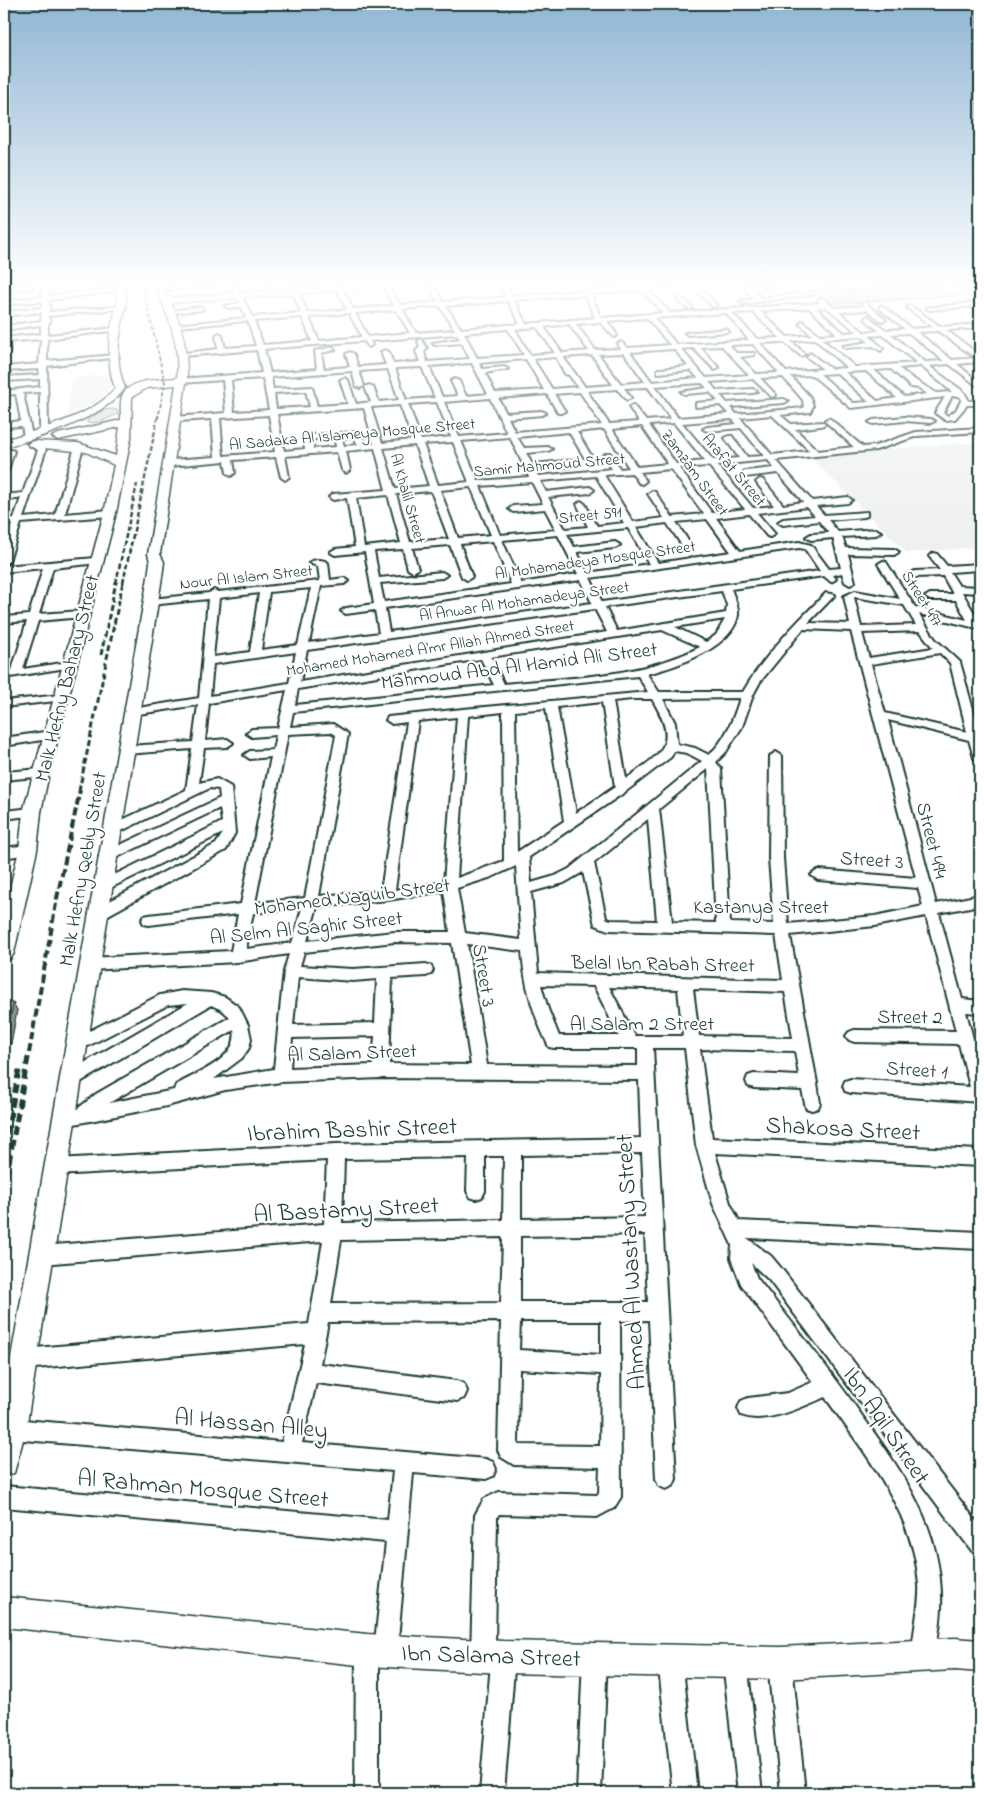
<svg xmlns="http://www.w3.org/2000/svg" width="984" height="1797" font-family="'Indie Flower',sans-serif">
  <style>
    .built { fill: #eef1f0 }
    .green { fill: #dee3e2; stroke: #7e908b }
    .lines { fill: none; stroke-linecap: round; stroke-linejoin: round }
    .street-casing { stroke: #1f3d34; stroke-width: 4 }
    .secondary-casing { stroke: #1f3d34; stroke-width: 3 }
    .street { fill: #fff; fill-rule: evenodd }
    .secondary { fill: #fff; fill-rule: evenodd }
    .rail-far4 { stroke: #1f3d34; stroke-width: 2; stroke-dasharray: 4 2; stroke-linecap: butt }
    .rail-far3 { stroke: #1f3d34; stroke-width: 2.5; stroke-dasharray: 5 2.5; stroke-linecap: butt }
    .rail-far2 { stroke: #1f3d34; stroke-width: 3; stroke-dasharray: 6 3; stroke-linecap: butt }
    .rail-far1 { stroke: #1f3d34; stroke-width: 4; stroke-dasharray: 8 4; stroke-linecap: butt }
    .rail { stroke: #1f3d34; stroke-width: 5; stroke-dasharray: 9 5; stroke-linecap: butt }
    .wall { fill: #abb2af; stroke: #1f3d34 }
    .shaded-wall { fill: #8b918f; stroke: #1f3d34 }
    .building { fill: #c7cfcc; stroke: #1f3d34 }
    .labels { text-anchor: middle; stroke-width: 4.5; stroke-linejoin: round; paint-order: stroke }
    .far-street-label { font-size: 16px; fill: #1f3d34; stroke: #fff }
    .street-label { font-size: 20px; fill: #1f3d34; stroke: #fff }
    .near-street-label { font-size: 24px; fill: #1f3d34; stroke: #fff }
  </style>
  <rect width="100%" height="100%" fill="#fff"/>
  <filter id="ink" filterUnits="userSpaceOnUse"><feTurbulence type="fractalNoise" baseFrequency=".02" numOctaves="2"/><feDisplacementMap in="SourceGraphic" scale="10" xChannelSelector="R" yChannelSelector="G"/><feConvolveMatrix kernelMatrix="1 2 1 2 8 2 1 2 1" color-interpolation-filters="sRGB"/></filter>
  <g filter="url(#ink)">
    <!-- built -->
    <path class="built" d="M110 374 112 383 103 398 68 416 71 378Z
      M980 442V547L907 553 808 455Z"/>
    <!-- green -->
    <path class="green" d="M112 409 117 410 118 414 100 422 87 423V420L104 410Z"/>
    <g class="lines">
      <defs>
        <path id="street" d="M33 286 30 288 4 291V287Z
          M43 286H49V296L122 288 125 290 49 300 50 309 48 312 123 306 126 308 48 316 50 322 48 324V335L116 328 119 330 47 339V361L115 355 119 357 47 366 48 430 44 432 40 430V392L23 393 32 436 28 438 24 436 22 426 4 427V423L21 421 16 394 4 395V391L40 387V379L4 381V377L40 375 39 369 4 371V367L39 364 41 339 4 342V338L41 334V325L4 330V326L41 321 42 312 4 316V312L42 308V301L4 305V301L42 297Z
          M183 286H212L161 291 158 289Z
          M230 286H236L253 317 301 313 290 286H296L307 313 347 310 335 286H341L353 309 394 306 382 286H388L400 305 438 302 428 286H434L444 302 506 297 501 286H507L512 296 583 291 581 286H587L589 290 638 286H672L648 290 670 313 821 303 818 300 821 298 835 308 863 306 862 303H866L886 320 881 321 867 310 839 312 864 332 879 331 865 319 867 316 886 330 905 329 879 308 881 305 912 329 933 327 907 308 909 305 941 327 980 324V328L946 330 980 355V362L957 364 980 383V388L949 364 929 366 964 392 969 401H980V405H967L955 419 945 420 935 413 945 397 851 408 812 375 790 376 810 397 813 406 810 412 780 415 791 424 824 422 825 424 821 426 795 429 818 451 854 447 826 422 825 420 829 418 863 447 875 446 916 432 980 428V432L917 436 876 450 776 460 812 501 848 497 852 500 848 503 816 506 824 515 867 512V516L864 517 828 520 838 532 876 529 881 532 876 535 842 537 846 548 894 549 899 552 894 555 848 554 855 582 850 585 845 582 842 573 833 575 836 579 831 582 824 576 731 589C734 597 739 607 738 615 733 648 675 667 647 674L659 692H743C764 655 797 622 826 593L835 595 808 623 850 624 844 596 855 591 900 599 878 564 883 561 886 562 915 607 967 620 956 600H930L925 597 930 594H953L943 576 915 577 910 574 915 571 940 570 929 556 934 553 937 554 947 566 980 564V570L950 572 959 586 980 587V593L962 592 980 623V629L919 614 935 639 960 662 980 735V762L974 758 969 740 888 720 936 904 980 895V905L939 913 962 999 980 1001V1013L966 1012 980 1065V1102L851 1093 845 1091 843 1086 845 1081 851 1079 970 1087 959 1044 854 1042 849 1040 846 1036 849 1032 854 1030 956 1031 926 916 875 926 790 935 817 1083 820 1103 818 1108 812 1110 806 1108 802 1090 754 1088 748 1086 746 1081 748 1076 754 1074 799 1076 795 1051 700 1049 712 1138 980 1150V1166L715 1153 730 1203 739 1221 980 1232V1249L747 1238 771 1256 781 1268 980 1526V1554L972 1551 769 1280 751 1263 757 1278C792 1323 828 1367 860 1413 904 1474 944 1530 941 1609 940 1627 937 1647 930 1664L922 1668 914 1664C908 1649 921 1607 919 1585 914 1512 866 1455 825 1397 803 1407 765 1425 741 1415L738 1408 741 1401 748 1398 788 1393 813 1382 741 1284 731 1258 732 1245 713 1204 696 1145 685 1048H653L676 1479 673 1486 666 1489 659 1486 656 1479 649 1320 620 1321 621 1497 614 1508 597 1517 499 1514 497 1517 495 1649 503 1645 511 1649 515 1657 504 1793H480L491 1663 483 1667 475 1663 471 1655 475 1515 484 1499 499 1492 596 1495 599 1494 600 1467 514 1465 501 1457 498 1450 501 1321 328 1322 320 1364 457 1381 464 1384 467 1391 464 1398 457 1401 316 1383 302 1443 486 1459 493 1462 496 1469 493 1476 486 1479 413 1473 397 1651 394 1659 386 1662 379 1659V1793H355L356 1650 359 1642 367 1639 375 1642 386 1542 4 1507V1486L388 1520 393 1471 12 1439 5 1436V1422L12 1419 282 1442 305 1344 24 1369 17 1366 14 1359 17 1352 24 1349 309 1324 323 1241 41 1264 35 1261 32 1255 35 1249 41 1246 324 1224 327 1160 56 1175 50 1172 47 1167 50 1162 56 1159 336 1144 641 1138 639 1080 381 1078 281 1082 225 1090 167 1106 64 1126 58 1124 56 1119 58 1114 76 1110 96 1094 230 1017 222 1010 211 1005 77 1084 71 1086 65 1084 63 1079 65 1074 188 1003 168 1005 76 1052 70 1051 68 1046 70 1041 160 995 182 991 211 993 225 997 239 1007 248 1025 251 1039 249 1048 242 1058 214 1079 274 1069 284 971 289 954 237 962 88 970 83 968 81 964 83 960 88 958 231 951 238 914 149 925 144 924 142 920 144 916 149 915 241 904 271 757 250 759 244 755 250 751 273 750 276 735 252 737 246 733 252 729 278 728 287 690 209 703 205 741 227 739 233 743 227 747 204 748 199 783 217 779 231 787 235 833 226 850 101 919H91L89 915 91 911 216 844 223 833 106 890 101 892 94 887 96 884 222 822 220 808 111 860 106 862 99 857 101 854 220 798 219 789 210 788 115 834 110 835 104 831 105 828 186 790 192 749 126 754 120 750 126 746 193 742 198 705 132 715 126 712 132 709 199 698 208 599 151 605 146 602 151 599 209 593 214 590 218 592 320 581 318 566 309 563C313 559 324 559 328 563L330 580 344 578 349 581 344 584 321 586 309 643 379 633 375 610 346 614 341 611 346 608 374 604 365 552 335 555 330 552 335 549 355 547 347 498 333 500 329 497 333 494 386 490 375 448 346 451 350 470 346 473 342 470 337 452 285 456 289 477 285 480 281 477 276 457 233 460 235 473 231 476 227 473 225 461 170 466 166 463 170 460 215 457 212 419 177 421H174V417L226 413 223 380 181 383 177 381 178 379 262 373 257 350 182 356 178 354 218 349 216 335 219 333 222 335 225 348 256 346 248 321 177 327 174 325 246 318 242 307 228 308 225 306 240 303ZM641 290 664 313 601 318 591 294ZM585 295 595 318 526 324 514 300ZM508 301 520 324 461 329 446 306ZM440 306 455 330 416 333 402 309ZM826 307 857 332 844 333 816 308ZM809 308 837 334 820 335 802 321 800 324 812 335 787 337 760 311ZM396 310 410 333 368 337 355 313ZM753 312 780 338 757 339 732 313ZM349 313 362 337 319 341 309 317ZM726 313 749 340 677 345 654 318ZM302 317 312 341 263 345 254 321ZM647 318 670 345 628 348 621 342 618 344 621 349 595 350 576 324 600 322 614 337 617 335 607 321ZM569 324 589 351 562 353 544 327ZM537 327 555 353 530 355 515 329ZM508 329 524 355 477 358 464 333ZM938 331 976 358 952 360 917 332ZM909 333 944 361 925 362 891 334ZM457 334 460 339 432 343 435 345 462 343 470 359 427 362 424 352 427 348 421 339 418 341 420 347 416 351 420 362 393 364 389 352 385 350 381 352 386 365 358 367 354 354 350 352 346 354 350 367 324 369 321 353 335 350 333 347 315 351 317 369 270 373 264 349 364 341 369 347 372 345 370 341ZM883 335 917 363 855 367 822 339 861 336 869 342 843 346 846 348 873 346 881 351 883 348 869 336ZM815 339 847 368 831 369 810 353 807 357 823 369 786 372 760 343 784 342 801 356 805 354 791 341ZM753 344 779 373 756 374 740 357 754 355V353H736L729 345ZM722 346 749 375 706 378 681 349 693 348 715 370 719 368 700 347ZM674 349 688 366 661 369H658V373L691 370 698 378 652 382 630 352ZM624 353 645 382 621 384 598 354ZM592 355 613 385 585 387 563 357ZM556 357 565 374 569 375 578 387 552 389 533 359ZM526 359 544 390 495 393 485 373 508 369 504 367 482 369 479 363ZM472 363 488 394 466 396 459 381 455 379 451 381 458 396 442 397 429 366ZM921 366 952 392 936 393C923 384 912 380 899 368ZM422 367 435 398 406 400 395 368ZM388 369 399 400 379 402 373 387 369 385 365 387 371 402 356 404 348 380 344 378 340 380 348 404 317 406 312 387 273 389 271 377 352 371 356 386 360 388 364 386 359 371ZM891 369 911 387 919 388 927 394 904 397 874 370ZM866 371 897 398 877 401 845 372ZM837 373 869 402 853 403 820 374ZM783 377 803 400 804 408 736 414 731 407 784 403 788 401 784 399 727 403 720 395 753 393 757 391 753 389 717 391 709 382 753 379 772 397 776 395 760 378ZM263 378 269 410 234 412 231 380ZM702 383 707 388 681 392 685 394 710 392 718 401 696 403V407L720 405 729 414 678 418 655 386ZM648 387 671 419 646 421 633 405 629 407 639 422 609 424 587 391 617 389 627 400 631 398 624 388ZM306 391 310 407 276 409 274 393ZM580 392 602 425 515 432 508 418 542 415 546 413 542 411 506 413 498 398 547 394 558 413H561L565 411 554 394ZM952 396H959L962 399 956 410 948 416 943 413ZM490 398 507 433 459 437 444 402ZM437 402 451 437 421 440 408 404ZM400 405 413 440 382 443 371 407ZM364 408 374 444H366L360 432H357L311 435 304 439 305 449 284 451 277 414ZM269 415 275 452 223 456 220 418ZM772 415 810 451 772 455 740 418ZM732 419 737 424 707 427 703 429 707 431 741 428 764 456 747 457 732 436H729L725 438 739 458 713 460 682 423ZM674 423 705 461 676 464 649 425ZM642 426 668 464 637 467 612 429ZM604 429 629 468 620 469 610 453H607L603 455 612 469 538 476 534 469 576 466 580 463 576 460 532 464 526 453 548 451 552 449 548 447 524 448 517 437 569 432 584 457 588 459 592 457 577 432ZM354 437 358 445 344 446 342 439H339L335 441 336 447 313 449V439ZM510 437 529 477 478 481 461 441ZM453 442 469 482 438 485 423 444ZM415 445 429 486 395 489 383 448ZM768 460 774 468 745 471 741 474 745 477 778 473 803 502 783 505 763 480 760 479 756 482 774 506 753 508 717 465ZM709 466 745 509 712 513 679 468ZM671 469 704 514 672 517 655 492 652 491 648 494 664 518 633 522 604 475 632 473 639 483 642 484 646 481 640 472ZM596 476 624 523 597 526 585 504 581 501 577 504 588 527 565 529 548 497 590 493 594 490 590 487 546 492 540 481ZM532 482 543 504 513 506 509 509 513 512 545 509 556 530 500 535 480 486ZM471 487 491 535 458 538 440 490ZM431 491 449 539 410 542 396 494ZM388 495 401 543 364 547 356 498ZM807 507 815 516 783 519 778 522 783 525 819 521 829 533 811 534 806 537 811 540 833 538 841 568 829 569 811 545 799 542 740 551 716 518 749 514 767 536 770 537 775 534 757 513ZM707 519 731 552 658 563 636 527 667 523 683 547 686 548 691 545 676 522ZM628 528 649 564 587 573 577 552 615 548 620 545 615 542 574 547 567 534ZM558 535 578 574 521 583 502 540ZM493 541 511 584 384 602 380 583 442 578 447 575 442 572 379 578 374 551 403 549 408 569 413 572 418 569 412 548 450 545 462 577 467 580 472 577 460 544ZM799 548 805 549 820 571 602 602 590 578ZM581 580 592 603 389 632 385 608ZM311 588 298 645 261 650 269 592ZM722 591 727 605 726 613 617 631 605 607ZM259 593 250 652 213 657 219 598ZM854 597 904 605 916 625 861 627ZM595 609 607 632 300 682 307 650ZM725 619 716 635 706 642 675 627ZM803 629 851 631 916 878 818 870 811 875 818 880 918 888 923 906 875 916 788 924 783 858 782 756 776 752 770 756 769 858 774 924 730 923 721 769 716 762 726 752 742 727 753 695 760 682ZM662 630 700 647C639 678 571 677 504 684L491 657ZM920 631 933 648 869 658 862 633ZM296 652 289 683 210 696 213 664ZM940 653 950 663 967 732 885 713 871 664ZM481 659 494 685 295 705 298 689ZM638 676 648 692 463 709 388 717 386 720 392 724 407 722 381 891 319 896 348 734 333 724 290 727 293 712ZM740 698C733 720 726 739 709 755L695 748 677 744 675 723 663 699ZM632 699H652C680 746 662 752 626 779L613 701ZM602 702 615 787 576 813 557 707ZM546 708 564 821 517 852 515 711ZM503 712 504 861 457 878 468 716ZM457 717 444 882 395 890 418 721ZM331 732 336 735 305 898 255 903 288 734ZM674 751 687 753 702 761 569 869 555 876 531 883 529 857 625 792 671 757ZM708 769 716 923 672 922 659 809ZM648 819 657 921 610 920 606 918 594 863ZM516 866 521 940 465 933 457 888 492 877ZM583 872 595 925 608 930 776 935 783 980 538 973 531 892 564 883ZM444 891 450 932H395L307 941 317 907 388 900ZM302 908 292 943 246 949 253 913ZM395 942 452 943 471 1065 389 1064 392 978 426 976 431 974 433 970 431 966 426 964 353 969 300 966 304 952ZM467 944 522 951C524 984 534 1017 549 1047L554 1048H638V1066L487 1065ZM298 977 353 981 377 979 375 1023 293 1025ZM541 985 594 986 619 1036H559L548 1009ZM609 987 678 989 683 1036H635ZM693 989 785 992 793 1038 699 1036ZM234 1030C240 1058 196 1073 176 1085L174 1090 109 1103ZM375 1036 373 1065 290 1068 292 1038ZM642 1153 645 1217 521 1219V1155ZM485 1156H504L503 1220 342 1223 344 1159 468 1157 467 1191 470 1197 476 1199 482 1197 485 1191ZM645 1234 648 1302H520V1236ZM503 1237 501 1303 331 1304 341 1240ZM520 1321H601V1355L519 1350ZM519 1369 601 1374 600 1446 518 1445Z
          M265 286H271L272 294H268Z
          M693 286H699L716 304V306H712Z
          M742 286H770V288L753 290 761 298 813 292 816 294 742 304 740 301 754 299Z
          M679 296 692 307V309H688L677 299Z
          M980 302V306L929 310 926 308Z
          M201 307 203 310 172 313 169 311Z
          M727 329 729 332 688 335 685 333Z
          M4 348 10 350 8 356 4 358Z
          M905 417 931 419 935 421 931 423 905 421 873 424 869 422 873 420Z
          M30 442H36L46 449 23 518 55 515 75 447 79 445 83 447 65 514 110 510 115 513 110 516 21 523 9 561 4 564V548L12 524 4 525V519L14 518 21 498 4 501V495L23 493 38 450 30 446Z
          M7 449 14 451 8 471 4 474V458Z
          M95 558 98 559V563L53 568 39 614 82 611 87 614 82 617 38 621 23 669 68 662 73 665 72 667 4 678V672L12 670 27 621 4 623V617L29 615 43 568 4 572V566Z
          M60 695 64 696V700L4 707V701Z
          M51 731 57 735 55 738 4 746V738Z
          M41 769 45 770 47 773 45 776 4 780V772Z
          M32 808 36 809 38 812 36 815 4 819V811Z
          M28 845 35 850 33 853 4 858V848Z
          M595 1647 603 1651 607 1659 601 1793H577L583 1659 587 1651Z
          M670 1648 678 1652 682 1660 697 1793H673L658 1660 662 1652Z
          M735 1650 743 1654 747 1662 762 1793H738L723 1662 727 1654Z
          M780 1651 788 1655 792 1663 805 1793H781L768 1663 772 1655Z"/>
        <path id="secondary" d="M116 286H124C129 301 123 314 121 329 117 348 117 369 125 388 107 416 36 440 4 447V440C34 431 97 415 115 388 108 369 108 348 111 329 114 314 120 302 116 286Z
          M155 286H163L169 298 332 286H366L362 289 171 303C183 328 187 349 187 376L160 554 164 562 162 577 26 1429 14 1473 4 1477V1397L148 577 150 562 148 554 176 385 147 388 132 397 131 438 116 513 49 773 41 812 37 850 14 953 11 958 4 961V913L19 850 23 812 104 513 114 465 86 452 33 447 27 444 33 441 78 443 116 456 120 427 58 440 52 437 58 434 121 420C121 413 120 403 122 396 130 378 161 380 177 378 180 342 169 318 155 286Z
          M4 1597 367 1634 503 1641 780 1647 955 1638 980 1640V1672L955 1670 780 1679 503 1673 367 1666 4 1627Z"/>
      </defs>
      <!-- street casing -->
      <use href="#street" class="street-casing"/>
      <!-- secondary casing -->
      <use href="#secondary" class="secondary-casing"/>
      <!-- street -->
      <use href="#street" class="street"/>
      <!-- secondary -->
      <use href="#secondary" class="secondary"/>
      <!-- rail-far4 -->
      <path class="rail-far4" d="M143 286 165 383 158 418"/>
      <!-- rail-far3 -->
      <path class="rail-far3" d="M116 583 137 484
        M123 583 158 416"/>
      <!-- rail-far2 -->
      <path class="rail-far2" d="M101 655 116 582
        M79 791 123 582"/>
      <!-- rail-far1 -->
      <path class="rail-far1" d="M29 1053 57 898 80 790"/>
      <!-- rail -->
      <path class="rail" d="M4 1148 19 1070
        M4 1190 29 1052"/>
    </g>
    <!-- wall -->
    <path class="wall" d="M811 286H980V294L835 304Z
      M13 1003 17 1010 11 1044 4 1045V1004Z"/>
    <!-- shaded-wall -->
    <path class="shaded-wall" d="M13 1003 17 1010 11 1044 7 1036Z"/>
    <!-- building -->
    <path class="building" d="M829 286H941L838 292Z
      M13 1003 7 1036 4 1037V1004Z"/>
  </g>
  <!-- sky -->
  <linearGradient id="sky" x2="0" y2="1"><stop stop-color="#91b6d4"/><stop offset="0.53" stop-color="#fff"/><stop offset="1" stop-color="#fff" stop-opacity="0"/></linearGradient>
  <rect width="984" height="537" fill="url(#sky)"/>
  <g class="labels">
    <!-- far-street labels -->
    <g class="far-street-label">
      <text transform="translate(352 433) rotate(-5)" y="6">Al Sadaka Al Islameya Mosque Street</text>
      <text transform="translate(549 464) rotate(-5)" y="6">Samir Mahmoud Street</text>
      <text transform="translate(735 469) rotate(50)" y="6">Arafat Street</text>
      <text transform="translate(696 472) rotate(54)" y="6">Zamzam Street</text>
      <text transform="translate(409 498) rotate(74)" y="6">Al Khalil Street</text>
      <text transform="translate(590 514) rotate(-6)" y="6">Street 591</text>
      <text transform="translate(595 559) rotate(-8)" y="6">Al Mohamadeya Mosque Street</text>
      <text transform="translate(246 576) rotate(-6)" y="6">Nour Al Islam Street</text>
      <text transform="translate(923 598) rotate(58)" y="6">Street 497</text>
      <text transform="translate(524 600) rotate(-8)" y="6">Al Anwar Al Mohamadeya Street</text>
      <text transform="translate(430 647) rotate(-9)" y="6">Mohamed Mohamed A'mr Allah Ahmed Street</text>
    </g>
    <!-- street labels -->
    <g class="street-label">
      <text transform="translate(519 665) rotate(-7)" y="7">Mahmoud Abd Al Hamid Ali Street</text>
      <text transform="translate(66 678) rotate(-76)" y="7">Malk Hefny Bahary Street</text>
      <text transform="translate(933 840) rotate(76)" y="7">Street 494</text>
      <text transform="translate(872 859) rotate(4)" y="7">Street 3</text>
      <text transform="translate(82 869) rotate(-80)" y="7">Malk Hefny Qebly Street</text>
      <text transform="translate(352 896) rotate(-7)" y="7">Mohamed Naguib Street</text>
      <text x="761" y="913">Kastanya Street</text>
      <text transform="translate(306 927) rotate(-6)" y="7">Al Selm Al Saghir Street</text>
      <text transform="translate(663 963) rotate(1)" y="7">Belal Ibn Rabah Street</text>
      <text transform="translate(485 975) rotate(81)" y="7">Street 3</text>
      <text transform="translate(910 1016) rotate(1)" y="7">Street 2</text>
      <text x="642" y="1030">Al Salam 2 Street</text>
      <text transform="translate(352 1052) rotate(-2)" y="7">Al Salam Street</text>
      <text transform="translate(917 1069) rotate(4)" y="7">Street 1</text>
    </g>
    <!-- near-street labels -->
    <g class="near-street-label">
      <text transform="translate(843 1128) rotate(3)" y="8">Shakosa Street</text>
      <text transform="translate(352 1129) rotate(-2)" y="8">Ibrahim Bashir Street</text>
      <text transform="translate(346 1209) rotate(-3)" y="8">Al Bastamy Street</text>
      <text transform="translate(630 1262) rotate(-93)" y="8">Ahmed Al Wastany Street</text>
      <text transform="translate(251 1423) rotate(5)" y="8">Al Hassan Alley</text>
      <text transform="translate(887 1425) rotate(56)" y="8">Ibn Aqil Street</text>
      <text transform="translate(203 1488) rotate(5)" y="8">Al Rahman Mosque Street</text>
      <text transform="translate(491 1655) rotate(2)" y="8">Ibn Salama Street</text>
    </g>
  </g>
  <!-- margin -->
  <rect width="984" height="1797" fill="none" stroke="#fff" stroke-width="20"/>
  <rect x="10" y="10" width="964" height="1777" fill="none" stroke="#1f3d34" stroke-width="2" filter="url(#ink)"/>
</svg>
